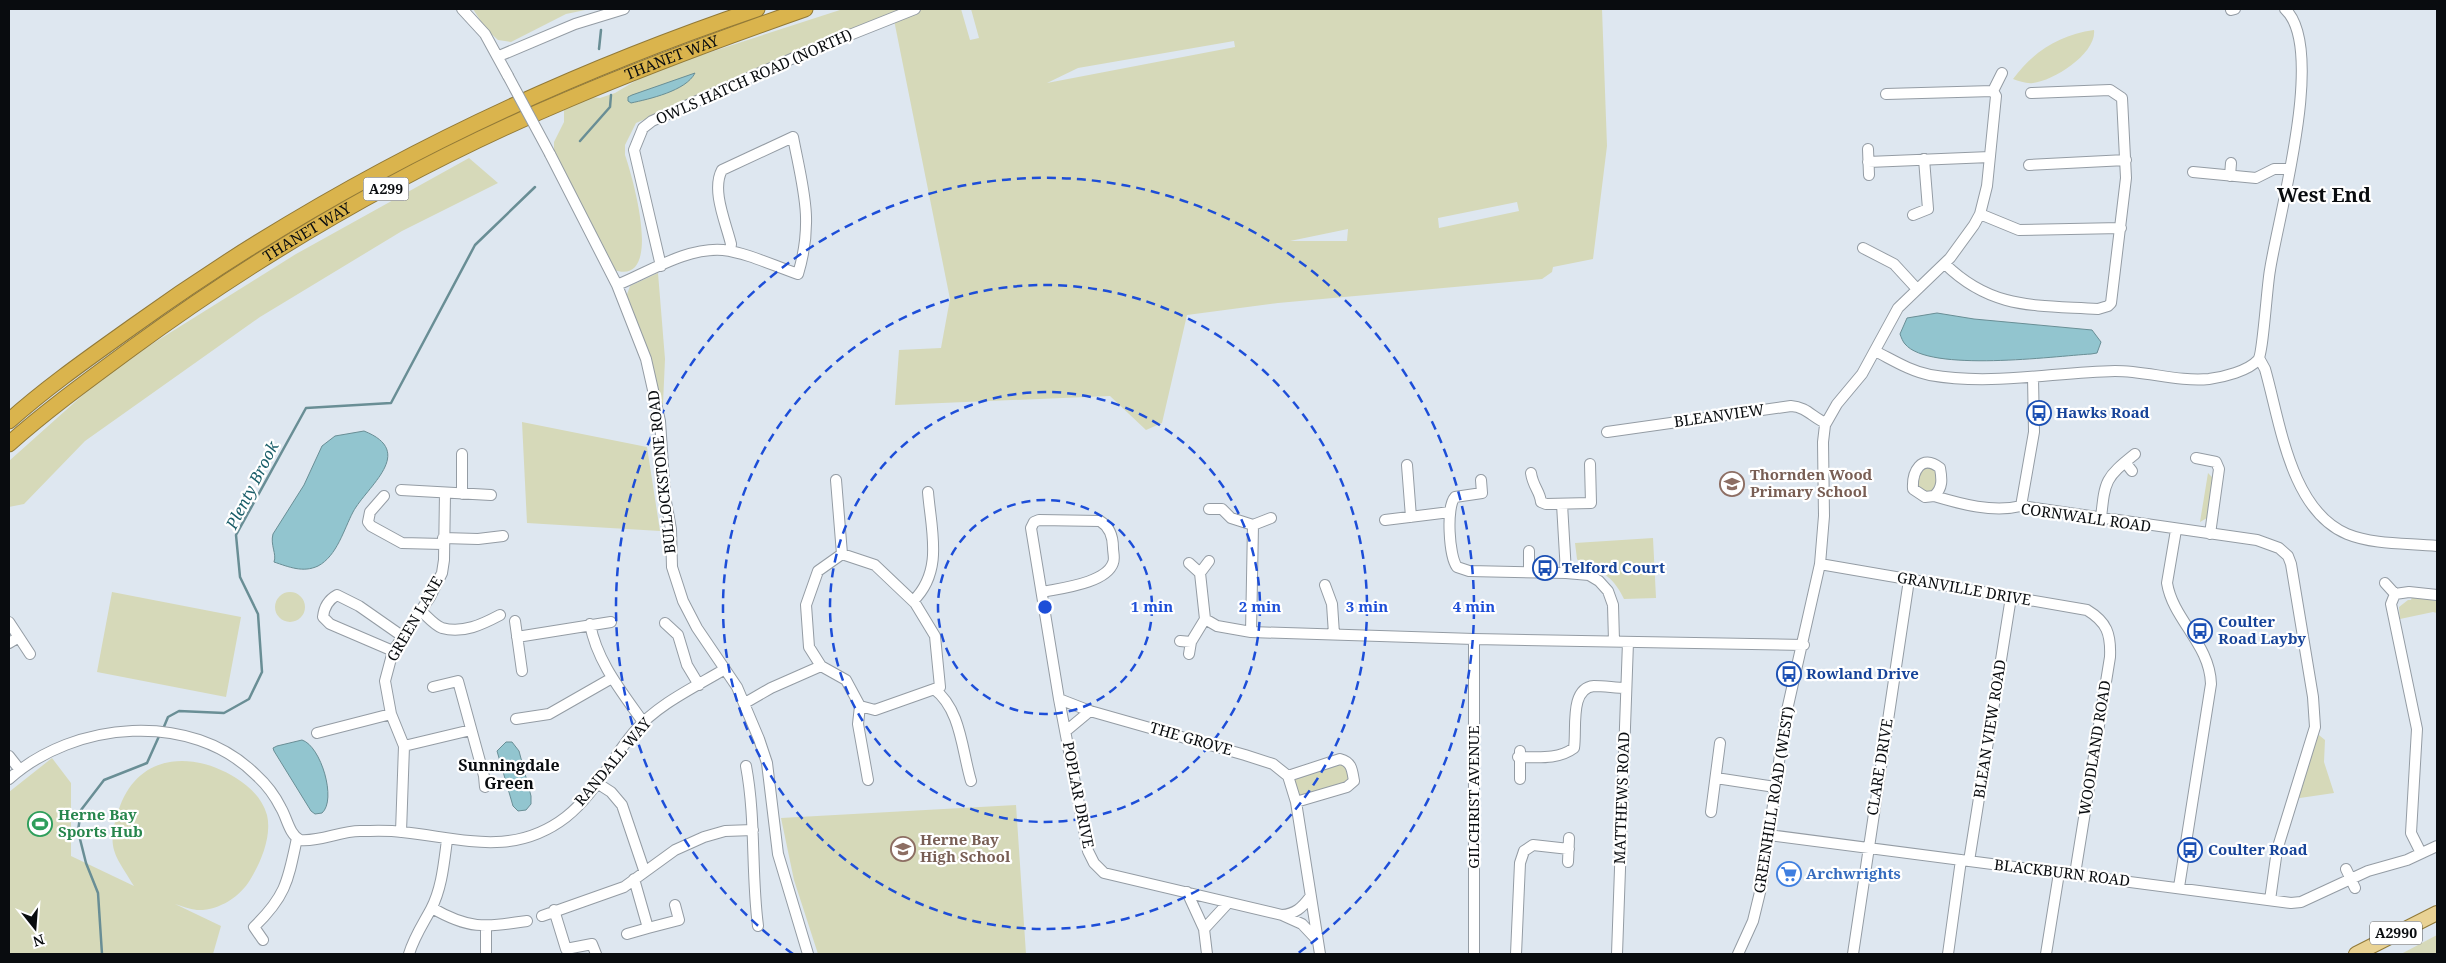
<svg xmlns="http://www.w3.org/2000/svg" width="2446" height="963" font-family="'Noto Serif',serif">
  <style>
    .green { fill: #d6d9b9; fill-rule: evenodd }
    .water { fill: #92c5cf; stroke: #698e95 }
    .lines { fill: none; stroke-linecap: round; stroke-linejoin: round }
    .stream { stroke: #698e95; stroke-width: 2.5 }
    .minor-casing { stroke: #949ca4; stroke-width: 12 }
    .major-casing { stroke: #917937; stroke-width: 16 }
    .highway-casing { stroke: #917937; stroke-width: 17 }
    .minor { stroke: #fff; stroke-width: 10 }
    .major { stroke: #e9d294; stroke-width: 14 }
    .highway { stroke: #dab44d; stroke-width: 15 }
    .minor-bridge-casing { stroke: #949ca4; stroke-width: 12; stroke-linecap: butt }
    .minor-bridge { stroke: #fff; stroke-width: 10 }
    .ring { fill: none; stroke: #1d4ed8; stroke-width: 2.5; stroke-dasharray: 9 6 }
    .labels { text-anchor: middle; stroke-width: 4.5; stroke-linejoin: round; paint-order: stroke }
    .shield { fill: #fff; stroke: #535557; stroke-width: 1 }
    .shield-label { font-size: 14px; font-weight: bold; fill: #090c0f }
    .street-label { font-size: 15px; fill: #090c0f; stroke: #fff }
    .transit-label { font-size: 15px; font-weight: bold; fill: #164399; stroke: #fff; text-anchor: start }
    .education-label { font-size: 15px; font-weight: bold; fill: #785e54; stroke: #fff; text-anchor: start }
    .leisure-label { font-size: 15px; font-weight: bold; fill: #27864d; stroke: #fff; text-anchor: start }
    .shop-label { font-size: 15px; font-weight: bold; fill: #366cbe; stroke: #fff; text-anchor: start }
    .water-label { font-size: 16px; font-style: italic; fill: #1a5e69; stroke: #fff }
    .neighbourhood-label { font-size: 16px; font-weight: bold; fill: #090c0f; stroke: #fff }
    .district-label { font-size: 20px; font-weight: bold; fill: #090c0f; stroke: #fff }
    .centre { fill: #1d4ed8; stroke: #fff; stroke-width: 2.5 }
    .ring-label { font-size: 15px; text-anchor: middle; font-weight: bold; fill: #1d4ed8; stroke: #fff; stroke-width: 4.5; stroke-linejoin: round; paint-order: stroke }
  </style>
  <rect width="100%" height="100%" fill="#dee7f0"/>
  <!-- green -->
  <path class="green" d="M473 9H590L566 14 511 42 498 40 485 28Z
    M843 9H904L636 123 625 145V155C632 175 665 287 614 270L554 153V142L564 122V110L569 106 592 97 600 98 615 93 647 74 683 61Z
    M919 9H961L970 40 979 38 971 9H1602L1607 146 1593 259 1553 267 1552 272 1542 279 1278 303 1187 315 1162 423 1146 430 1110 396 895 405 899 350 941 348 950 299 893 15ZM1234 41 1235 47 1047 83 1078 68ZM1517 202 1519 211 1439 228 1438 218ZM1348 229 1347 241H1290Z
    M2094 30C2097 53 2054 81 2033 83 2027 84 2019 81 2013 79 2034 51 2059 35 2094 30Z
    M469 158 498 183 402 231 260 317 85 441 24 504 9 507V461L112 369 296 254Z
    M658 273 665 359 663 404 660 405 626 297 630 286Z
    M522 422 647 447 660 531 527 523Z
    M1917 467 1940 468 1934 496 1913 489Z
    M2208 473 2214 479 2207 518 2200 522Z
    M1653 538 1656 598 1624 599C1615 580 1604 570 1583 567L1577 559 1575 543Z
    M275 607a15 15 0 1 1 30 0a15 15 0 1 1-30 0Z
    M112 592 241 617 226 697 97 672Z
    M2412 597 2437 601V613L2433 612 2400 619 2399 607 2408 600H2411Z
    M2314 731 2325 740 2324 762 2334 793 2293 799Z
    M52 758 71 783V856L134 886C114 853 105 848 120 806 140 753 193 751 236 778 250 787 262 798 267 815 272 836 261 862 250 880 240 897 218 911 197 910 189 909 182 906 175 904L221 926 213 954H9V792Z
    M1347 761 1354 781 1296 802 1288 776Z
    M1016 805 1026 954H818L794 880 781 818Z
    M2437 935V954H2401Z"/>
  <!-- water -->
  <path class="water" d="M695 73C686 91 649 99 631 103L628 101V97L632 95Z
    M1937 313 1974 319 2092 330 2101 342 2097 353 2091 354C2055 356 1929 373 1905 344 1903 342 1901 337 1900 334L1907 318Z
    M364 431C417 452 367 486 353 512 344 529 337 556 318 566 303 573 289 567 274 562 277 554 270 545 273 534L304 485 322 446 335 436Z
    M302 740C321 746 337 800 322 813L315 814 311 811 274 751 273 748 277 746Z
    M506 742H512L519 751 531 796V804L526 810 518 811 513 806 497 751Z"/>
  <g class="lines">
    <!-- stream -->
    <path class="stream" d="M599 49 601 30
      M580 141 610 107 611 95
      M163 729 168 717 179 711 224 713 249 699 262 672 258 614 240 577 236 535 306 408 391 403 475 245 535 187
      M102 954 98 893 86 863 78 831 81 810 104 780 147 763 160 734"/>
    <defs>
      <path id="minor" d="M462 9 485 34 508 76
        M2231 10 2235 9
        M499 56 575 24 624 9
        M1886 94 1993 91
        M1868 149 1869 175
        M550 154 617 285 646 359 660 421 665 496 671 529 672 567 683 601 697 628 737 687 759 739 767 763 778 854 808 954
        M1868 162 1990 157
        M2029 165 2126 160
        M2193 172 2256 178 2274 169H2290
        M2230 176 2231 163
        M1980 214 2019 230 2121 228
        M1913 215 1928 209 1924 159
        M1863 248 1894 264 1917 289
        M1945 264C1992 310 2036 305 2098 309L2108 306 2111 303 2126 178 2122 98 2110 90 2031 93
        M661 266 634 150 643 128 652 121 807 52 915 9
        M617 285C649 272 687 247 723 250 748 253 774 266 798 274 814 221 803 189 793 137L722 170C711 190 726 223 731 244L730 251
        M1875 351C1893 360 1910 371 1930 375 1992 386 2054 372 2115 371 2147 371 2178 382 2209 379 2224 377 2248 371 2258 360 2263 354 2267 285 2270 270 2278 217 2327 48 2285 9
        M2259 358 2265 369C2280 421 2290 510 2347 534 2374 545 2408 543 2437 546
        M1607 432 1791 406C1807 407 1813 418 1826 423
        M2196 458 2216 462 2219 469 2210 534
        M2125 462 2132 471
        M1407 465 1411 517
        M1531 473C1533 487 1540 491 1541 502L1546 504 1591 503 1590 464
        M836 480 842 554
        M1481 480 1482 493 1455 497C1446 507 1449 556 1457 567L1469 571 1566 573 1589 575 1599 581 1608 591 1613 605 1614 641
        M401 490 491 495
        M462 494V454
        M384 496 370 512 368 522 371 526 402 543 443 544
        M1934 496C1943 488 1942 479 1940 468 1921 453 1912 472 1913 489L1925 497 1934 496C1961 504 1993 513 2021 506L2257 540 2279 548 2288 556 2291 564 2313 697 2315 727 2277 850 2270 900
        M1562 504 1566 573
        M2021 506 2034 432 2033 377
        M1209 509H1222L1231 518 1253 525 1251 632
        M2101 518C2105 480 2105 478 2135 454
        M1385 520 1450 512
        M1253 525 1271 518
        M2176 530 2167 583C2173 620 2210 644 2211 684L2179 887
        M443 538 478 539 503 536
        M842 554 875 565 915 603 935 636 940 687 875 710 860 706 846 680 821 666 809 647 806 605 818 571Z
        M1189 563 1200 573 1205 619 1191 642 1189 654
        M1820 564 2087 610C2107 622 2111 634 2110 657L2075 874
        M1529 572V551
        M1200 573 1209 561
        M2385 583 2395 594 2391 604 2417 729 2411 833 2421 853
        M1325 585 1332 604 1334 634
        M1043 592C1062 588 1106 583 1113 563 1115 559 1113 552 1113 548 1113 537 1110 527 1100 521L1039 520 1034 522 1031 528 1059 699 1088 851 1094 863 1104 873 1282 915 1302 924 1318 941
        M2395 594 2409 592 2437 595
        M913 601C944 571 931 530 928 492
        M420 610C427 616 434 625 442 628 463 634 483 624 500 615
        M1205 619 1217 626 1251 632 1474 639 1804 645
        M515 621 522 671
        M9 622 30 654
        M665 623 678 635 687 665 699 685
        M590 624C597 662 622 692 643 722
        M517 637 611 622
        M1474 639V954
        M1180 641 1191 642
        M9 643 19 637
        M393 651 330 624 323 617C324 607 328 600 337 595L359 606 402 636
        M433 687 458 681 484 776 485 787
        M934 689C961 709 962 751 971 781
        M1059 699 1090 711 1245 755 1273 764 1288 776 1296 802 1320 954
        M745 703 771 688 821 666
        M860 706 858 724 868 780
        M516 719 549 714 612 678
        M1066 731 1090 711
        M317 733 391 714
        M404 746 471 730
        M1520 751V779
        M9 756 20 770
        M1518 757C1537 757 1558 760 1574 748 1577 730 1569 688 1594 686 1605 686 1616 688 1626 688
        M746 766C756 819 751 872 758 926
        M1288 776 1340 759C1352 762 1352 770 1354 781L1347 787 1296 802
        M1716 778 1775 787
        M9 779C74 721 191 710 256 775 266 784 275 796 281 808 287 818 289 834 300 840 320 842 340 831 360 831 373 831 388 830 402 832 461 838 513 858 566 817 595 794 611 759 635 731 658 704 695 687 725 669
        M597 783 611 792 622 805 644 870
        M1711 812 1720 743
        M401 832 404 746 391 714 385 681 393 651 430 597 442 573 444 560 445 493
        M1769 835 2291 903 2301 902 2368 871 2407 860 2437 846
        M1969 861 2011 597
        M1568 862 1569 838
        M2346 869 2355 888
        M1187 892 1204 929 1207 954
        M432 908C470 930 485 927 527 921
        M554 910 566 949 592 944 596 954
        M1282 915C1295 914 1302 908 1310 897
        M542 916 624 887 675 850 704 837 725 831 753 830
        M648 928 679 920 675 905
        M1204 929 1228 903
        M627 934 648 928 634 879
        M263 940 254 927C286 896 288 881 297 838
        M409 954C414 937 423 924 431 909 442 888 444 862 447 840
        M486 954V927
        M1516 954 1520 863 1524 851 1533 845 1569 849
        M1617 954 1628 642
        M1738 954 1753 921 1762 884 1785 719 1820 564 1824 516 1823 442 1825 425 1837 404 1862 374 1898 308 1950 258 1974 225 1980 214 1987 186 1996 96 1993 91 2002 73
        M1853 954 1909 580
        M1948 954 1961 860
        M2046 954 2059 873"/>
      <path id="major" d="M2356 954 2437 913"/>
      <g id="highway">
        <path d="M9 421C47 387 90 357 132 327 322 190 536 84 757 9"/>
        <path id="s1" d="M9 444C47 410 90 379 132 348 267 249 415 164 569 99 646 66 725 37 805 9"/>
      </g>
    </defs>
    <!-- minor casing -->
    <use href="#minor" class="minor-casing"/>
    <!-- major casing -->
    <use href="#major" class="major-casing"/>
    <!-- highway casing -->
    <use href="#highway" class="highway-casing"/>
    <!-- minor -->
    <use href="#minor" class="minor"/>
    <!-- major -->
    <use href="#major" class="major"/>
    <!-- highway -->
    <use href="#highway" class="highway"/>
    <defs>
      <path id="minor-bridge" d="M508 76 550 154"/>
    </defs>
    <!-- minor-bridge casing -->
    <use href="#minor-bridge" class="minor-bridge-casing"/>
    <!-- minor-bridge -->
    <use href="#minor-bridge" class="minor-bridge"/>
  </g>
  <!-- distance rings -->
  <g class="ring">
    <circle cx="1045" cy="607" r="107"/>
    <circle cx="1045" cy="607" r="215"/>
    <circle cx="1045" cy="607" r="322"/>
    <path d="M793 954A429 429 0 1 1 1297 954"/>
  </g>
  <!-- icons -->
  <defs>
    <symbol id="bus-ring" viewBox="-11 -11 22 22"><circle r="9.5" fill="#fff" stroke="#1a4fb4" stroke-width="1.5"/><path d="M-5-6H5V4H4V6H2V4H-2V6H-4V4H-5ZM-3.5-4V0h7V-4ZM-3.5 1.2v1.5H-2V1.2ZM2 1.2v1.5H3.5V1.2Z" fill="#1a4fb4"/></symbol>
    <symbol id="school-ring" viewBox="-11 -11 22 22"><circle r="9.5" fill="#fff" stroke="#8d6e63" stroke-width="1.5"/><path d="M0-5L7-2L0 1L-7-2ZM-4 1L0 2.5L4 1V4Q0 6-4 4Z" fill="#8d6e63"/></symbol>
    <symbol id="stadium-ring" viewBox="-11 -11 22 22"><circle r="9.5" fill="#fff" stroke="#2e9e5b" stroke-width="1.5"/><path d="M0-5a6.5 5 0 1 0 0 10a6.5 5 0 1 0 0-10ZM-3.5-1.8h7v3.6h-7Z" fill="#2e9e5b"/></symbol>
    <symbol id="supermarket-ring" viewBox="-11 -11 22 22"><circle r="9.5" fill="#fff" stroke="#3f7fe0" stroke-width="1.5"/><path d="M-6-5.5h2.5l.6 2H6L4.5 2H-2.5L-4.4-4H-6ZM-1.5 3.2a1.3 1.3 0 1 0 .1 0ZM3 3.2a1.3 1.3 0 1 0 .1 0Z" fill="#3f7fe0"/></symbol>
  </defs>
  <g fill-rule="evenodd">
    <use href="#bus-ring" x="2025" y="399" width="28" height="28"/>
    <use href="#school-ring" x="1718" y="470" width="28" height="28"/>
    <use href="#bus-ring" x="1531" y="554" width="28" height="28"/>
    <use href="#bus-ring" x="2186" y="617" width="28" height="28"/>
    <use href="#bus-ring" x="1775" y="660" width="28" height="28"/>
    <use href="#stadium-ring" x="26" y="810" width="28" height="28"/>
    <use href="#school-ring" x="889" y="835" width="28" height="28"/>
    <use href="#bus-ring" x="2176" y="836" width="28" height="28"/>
    <use href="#supermarket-ring" x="1775" y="860" width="28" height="28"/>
  </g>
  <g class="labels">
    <!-- shield labels -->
    <g class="shield">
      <rect x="363.5" y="177.5" width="45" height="23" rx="4"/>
      <rect x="2370" y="921.5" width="52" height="23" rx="4"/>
    </g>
    <g class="shield-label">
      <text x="386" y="194">A299</text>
      <text x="2396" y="938">A2990</text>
    </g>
    <!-- street labels -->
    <g class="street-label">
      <text dy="5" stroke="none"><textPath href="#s1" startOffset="771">THANET WAY</textPath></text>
      <text transform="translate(754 77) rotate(-24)" y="5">OWLS HATCH ROAD (NORTH)</text>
      <text dy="5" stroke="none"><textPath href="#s1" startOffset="366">THANET WAY</textPath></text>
      <text transform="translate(1719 416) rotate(-8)" y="5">BLEANVIEW</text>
      <text transform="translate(662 472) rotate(-96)" y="5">BULLOCKSTONE ROAD</text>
      <text transform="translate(2086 518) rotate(8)" y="5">CORNWALL ROAD</text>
      <text transform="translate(1964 589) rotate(10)" y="5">GRANVILLE DRIVE</text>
      <text transform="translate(415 619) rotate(-60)" y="5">GREEN LANE</text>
      <text transform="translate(1990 729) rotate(-81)" y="5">BLEAN VIEW ROAD</text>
      <text transform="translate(1191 739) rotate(16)" y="5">THE GROVE</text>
      <text transform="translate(2095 748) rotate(-81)" y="5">WOODLAND ROAD</text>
      <text transform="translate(613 762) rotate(-50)" y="5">RANDALL WAY</text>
      <text transform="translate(1880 767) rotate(-81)" y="5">CLARE DRIVE</text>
      <text transform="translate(1078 795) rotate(79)" y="5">POPLAR DRIVE</text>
      <text transform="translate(1474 797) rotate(-90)" y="5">GILCHRIST AVENUE</text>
      <text transform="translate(1622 798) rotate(-88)" y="5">MATTHEWS ROAD</text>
      <text transform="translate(1774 800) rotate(-81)" y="5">GREENHILL ROAD (WEST)</text>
      <text transform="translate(2062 873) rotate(7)" y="5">BLACKBURN ROAD</text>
    </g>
    <!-- transit labels -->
    <g class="transit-label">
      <text x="2056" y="418">Hawks Road</text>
      <text x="1562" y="573">Telford Court</text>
      <text x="2218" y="627">Coulter<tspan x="2218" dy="17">Road Layby</tspan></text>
      <text x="1806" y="679">Rowland Drive</text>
      <text x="2208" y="855">Coulter Road</text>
    </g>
    <!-- education labels -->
    <g class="education-label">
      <text x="1750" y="480">Thornden Wood<tspan x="1750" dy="17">Primary School</tspan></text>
      <text x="920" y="845">Herne Bay<tspan x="920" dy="17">High School</tspan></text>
    </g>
    <!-- leisure labels -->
    <g class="leisure-label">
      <text x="58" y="820">Herne Bay<tspan x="58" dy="17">Sports Hub</tspan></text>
    </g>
    <!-- shop labels -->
    <g class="shop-label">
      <text x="1806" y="879">Archwrights</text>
    </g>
    <!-- water labels -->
    <g class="water-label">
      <text transform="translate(252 485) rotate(-63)" y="6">Plenty Brook</text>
    </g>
    <!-- neighbourhood labels -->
    <g class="neighbourhood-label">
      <text x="509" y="771">Sunningdale<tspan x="509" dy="18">Green</tspan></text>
    </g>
    <!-- district labels -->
    <g class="district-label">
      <text x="2324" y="202">West End</text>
    </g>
  </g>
  <circle cx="1045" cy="607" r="8" class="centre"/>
  <g class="ring-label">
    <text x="1152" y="612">1 min</text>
    <text x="1260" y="612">2 min</text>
    <text x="1367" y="612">3 min</text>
    <text x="1474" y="612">4 min</text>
  </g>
  <!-- border -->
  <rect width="2446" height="963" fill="none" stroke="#090c0f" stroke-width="20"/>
  <!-- north arrow -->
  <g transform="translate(35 928) rotate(163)" stroke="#ffffff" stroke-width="4" paint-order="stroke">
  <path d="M0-4L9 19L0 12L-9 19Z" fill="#090c0f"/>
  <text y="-8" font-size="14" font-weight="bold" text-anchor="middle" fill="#090c0f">N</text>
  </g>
</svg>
